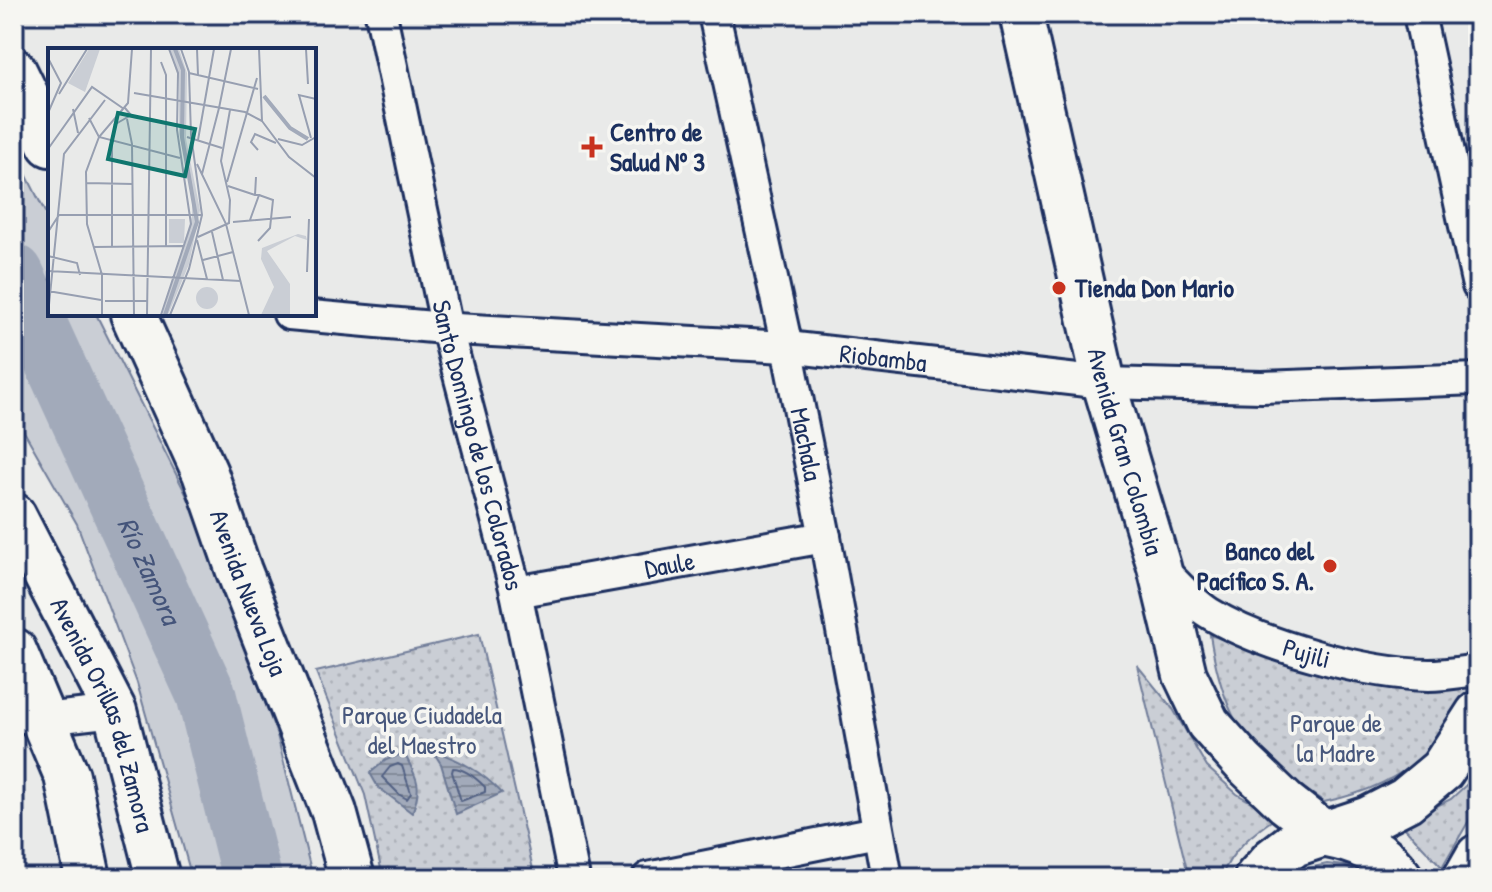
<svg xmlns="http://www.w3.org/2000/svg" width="1492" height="892" font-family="'Patrick Hand',sans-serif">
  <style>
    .grass { fill: #caced5; stroke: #727e9a; stroke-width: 2 }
    .park { fill: url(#park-dots); stroke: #727e9a; stroke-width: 2 }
    .water { fill: url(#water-rules); stroke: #6c7995; stroke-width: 2 }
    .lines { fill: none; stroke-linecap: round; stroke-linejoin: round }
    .shore { stroke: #516083; stroke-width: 2 }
    .river { stroke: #a2aaba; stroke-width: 60 }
    .street-casing { stroke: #1b2f5e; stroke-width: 36 }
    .secondary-casing { stroke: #1b2f5e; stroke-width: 48 }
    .primary-casing { stroke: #1b2f5e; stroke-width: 50 }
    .street { stroke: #f6f6f2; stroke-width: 30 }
    .secondary { stroke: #f6f6f2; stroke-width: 42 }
    .primary { stroke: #f6f6f2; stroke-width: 44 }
    .poi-dot { fill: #c8321e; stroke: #f6f6f2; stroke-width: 3 }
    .labels { text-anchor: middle; stroke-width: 7; stroke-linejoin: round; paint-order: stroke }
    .poi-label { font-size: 26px; font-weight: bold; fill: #1b2f5e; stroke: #f6f6f2; text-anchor: start }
    .street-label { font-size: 26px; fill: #1b2f5e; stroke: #f6f6f2 }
    .park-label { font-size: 26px; fill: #47577c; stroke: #f6f6f2 }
    .water-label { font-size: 28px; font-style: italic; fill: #44547a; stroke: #f6f6f2 }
    .inset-river { fill: none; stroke: #a2aaba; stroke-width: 4 }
    .inset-road { fill: none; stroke: #979fb1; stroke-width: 2 }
    .view { fill: #0f766e; fill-opacity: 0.15; stroke: #0f766e; stroke-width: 4 }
    .inset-edge { fill: none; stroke: #1b2f5e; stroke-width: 4 }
  </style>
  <defs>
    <pattern id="park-dots" width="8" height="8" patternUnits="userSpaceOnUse" patternTransform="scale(2)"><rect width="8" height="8" fill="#caced5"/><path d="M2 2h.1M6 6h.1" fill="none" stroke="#adb1b9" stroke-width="1.8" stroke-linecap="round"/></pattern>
    <pattern id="water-rules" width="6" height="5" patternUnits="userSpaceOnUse" patternTransform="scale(2)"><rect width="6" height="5" fill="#a2aaba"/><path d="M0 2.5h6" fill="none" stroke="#838b9a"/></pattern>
  </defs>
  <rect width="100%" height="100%" fill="#e9eae9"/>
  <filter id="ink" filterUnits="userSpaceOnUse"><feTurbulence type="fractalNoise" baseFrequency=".0125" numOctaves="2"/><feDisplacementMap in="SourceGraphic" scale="16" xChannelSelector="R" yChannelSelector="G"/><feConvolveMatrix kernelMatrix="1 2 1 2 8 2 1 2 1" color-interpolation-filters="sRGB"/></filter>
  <g filter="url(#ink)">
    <!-- grass -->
    <path class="grass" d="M14 150 50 222V314H96L194 510 277 735 313 878H192L137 683 77 524 14 414Z"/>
    <!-- park -->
    <path class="park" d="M479 634 535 878H383L365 795 316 672Z
      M1210 635C1301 667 1379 701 1478 684V690C1462 709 1447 731 1430 749 1402 778 1363 794 1324 802 1308 790 1288 780 1273 767 1232 733 1218 685 1210 635Z
      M1137 665 1173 709 1207 767 1237 794 1277 817C1253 833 1231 850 1221 878H1189Z
      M1478 774V805L1442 867 1401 824 1451 799Z
      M1327 864 1344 866 1369 878H1292L1309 868Z"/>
    <!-- water -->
    <path class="water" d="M432 750C460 760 481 771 502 793L456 814 441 764Z
      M404 753C417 778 423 786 412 813L378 787 370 773 386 760Z"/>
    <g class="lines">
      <!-- shore -->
      <path class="shore" d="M398 764 402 766 411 793 407 799 400 795 382 777 390 767Z
        M453 768C464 768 477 779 485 787V792L461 801 452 772Z"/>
      <!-- river -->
      <path class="river" id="s1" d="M14 274 206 694 252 878"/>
      <defs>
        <g id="street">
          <path id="s2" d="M381 14 447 329 516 592 574 878"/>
          <path id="s3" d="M714 14 787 347 825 537 887 878"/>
          <path d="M1419 14 1478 286"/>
          <path id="s4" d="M289 314 455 329 787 347 1104 383 1262 387 1478 379"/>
          <path id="s5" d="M1159 567C1175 582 1191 602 1209 613 1262 646 1367 674 1429 675 1445 675 1462 672 1478 670"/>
          <path id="s6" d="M516 592 825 537"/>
          <path d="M14 716 44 719 115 711"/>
          <path d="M648 878 877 832"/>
        </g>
        <g id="secondary">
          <path id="s7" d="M1021 14 1104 383 1159 567 1185 675 1208 723 1243 762 1286 803 1327 835"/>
          <path id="s8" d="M14 515 115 711 158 878"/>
        </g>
        <g id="primary">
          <path d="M14 71 50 144"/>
          <path id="s9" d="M133 314 205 473 239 571 334 812 352 878"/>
          <path d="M14 651 67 776 88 878"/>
          <path d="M1327 835C1358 841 1382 850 1400 878"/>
          <path d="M1257 878 1273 860 1294 844 1369 819 1406 800 1442 770 1478 714"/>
          <path d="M1466 878 1478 857"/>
        </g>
      </defs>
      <!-- street casing -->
      <use href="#street" class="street-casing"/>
      <!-- secondary casing -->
      <use href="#secondary" class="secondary-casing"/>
      <!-- primary casing -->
      <use href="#primary" class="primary-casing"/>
      <!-- street -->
      <use href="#street" class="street"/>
      <!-- secondary -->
      <use href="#secondary" class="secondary"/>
      <!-- primary -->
      <use href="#primary" class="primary"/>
    </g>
  </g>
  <!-- markers -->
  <g class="poi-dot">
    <path d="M588 135h8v8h8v8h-8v8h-8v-8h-8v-8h8z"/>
    <circle cx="1059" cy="288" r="8"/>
    <circle cx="1330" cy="566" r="8"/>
  </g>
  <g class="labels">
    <!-- poi labels -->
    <g class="poi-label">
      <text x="610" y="141">Centro de<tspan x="610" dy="30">Salud Nº 3</tspan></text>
      <text x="1075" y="297">Tienda Don Mario</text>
      <text x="1314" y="560" text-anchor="end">Banco del<tspan x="1314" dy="30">Pacífico S. A.</tspan></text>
    </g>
    <!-- street labels -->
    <g class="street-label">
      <text dy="9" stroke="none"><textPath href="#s4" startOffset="596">Riobamba</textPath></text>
      <text dy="9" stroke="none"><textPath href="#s3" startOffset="440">Machala</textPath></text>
      <text dy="9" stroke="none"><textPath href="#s2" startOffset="442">Santo Domingo de los Colorados</textPath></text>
      <text dy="9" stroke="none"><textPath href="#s7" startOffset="450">Avenida Gran Colombia</textPath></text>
      <text dy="9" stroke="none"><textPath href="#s6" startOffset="156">Daule</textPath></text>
      <text dy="9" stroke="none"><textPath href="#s9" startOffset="302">Avenida Nueva Loja</textPath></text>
      <text dy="9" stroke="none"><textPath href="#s5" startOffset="174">Pujili</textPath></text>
      <text dy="9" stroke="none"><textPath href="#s8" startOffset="220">Avenida Orillas del Zamora</textPath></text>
    </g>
    <!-- park labels -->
    <g class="park-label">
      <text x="422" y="724">Parque Ciudadela<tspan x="422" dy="30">del Maestro</tspan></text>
      <text x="1336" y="732">Parque de<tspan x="1336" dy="30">la Madre</tspan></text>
    </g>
    <!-- water labels -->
    <g class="water-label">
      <text dy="10" stroke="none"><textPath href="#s1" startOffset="326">Río Zamora</textPath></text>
    </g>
  </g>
  <!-- overview -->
  <g transform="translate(48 48)">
    <rect width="268" height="268" fill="#e9eae9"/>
    <path d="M121 1H131L139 25 138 91 152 162 141 216 120 267H114L144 168V139L131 86V32ZM121 171H137L136 195H121ZM148 250a11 11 0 1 1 22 0a11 11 0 1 1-22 0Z" fill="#caced5"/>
    <path d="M41 1H52L37 44 20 35Z" fill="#caced5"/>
    <path d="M250 186 258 188 259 192 247 188 219 203 242 236V267H213L226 239 213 211 214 200Z" fill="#caced5"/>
    <path class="inset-river" d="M216 48 242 80 260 91M117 267 149 174 134 89 135 22 127 1"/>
    <path class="inset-road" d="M149 1 150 27M211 1 214 73 241 109 268 130M258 1 260 36M0 10 13 35 0 65M113 14 118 27V198M141 25 210 41M86 45 197 64 214 73M11 46 39 1M171 60 183 1M25 61 30 85M41 70 51 89 132 110M79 71 84 96 86 267M66 77 83 67 77 60M139 89 174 100M263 90 251 47 268 51M230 91 254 97 268 89M64 92V199M150 92 166 1M0 101 44 39 76 61M210 102 203 94 207 86 228 95M149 116 178 176 201 267M154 126 171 60M179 134 209 30M39 135 85 136M180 138 207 147M202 172 211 147H207L208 129M185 174 243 169M0 184 11 167H154M164 184 175 232M150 189 181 175 182 152 173 113 182 62M149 192 159 231M210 193 222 180 225 152 211 147M45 199 135 198M0 208 29 215 32 227M155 212 185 204M0 223 193 233M259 224 261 171M0 243 53 252M57 253H99M0 267 16 106 57 52M54 267V227L39 176 38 124 51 89 80 55 84 1M99 267 103 1M113 267 143 176 129 82 130 25 121 1M122 267 141 221 154 167 143 87 141 24 133 1"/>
    <path class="view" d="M70 65 147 81 137 128 60 111Z"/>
    <rect width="268" height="268" class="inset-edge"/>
  </g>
  <!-- margin -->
  <rect width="1492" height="892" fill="none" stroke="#f6f6f2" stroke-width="48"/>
  <rect x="24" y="24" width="1444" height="844" fill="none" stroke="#1b2f5e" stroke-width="3" filter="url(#ink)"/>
</svg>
